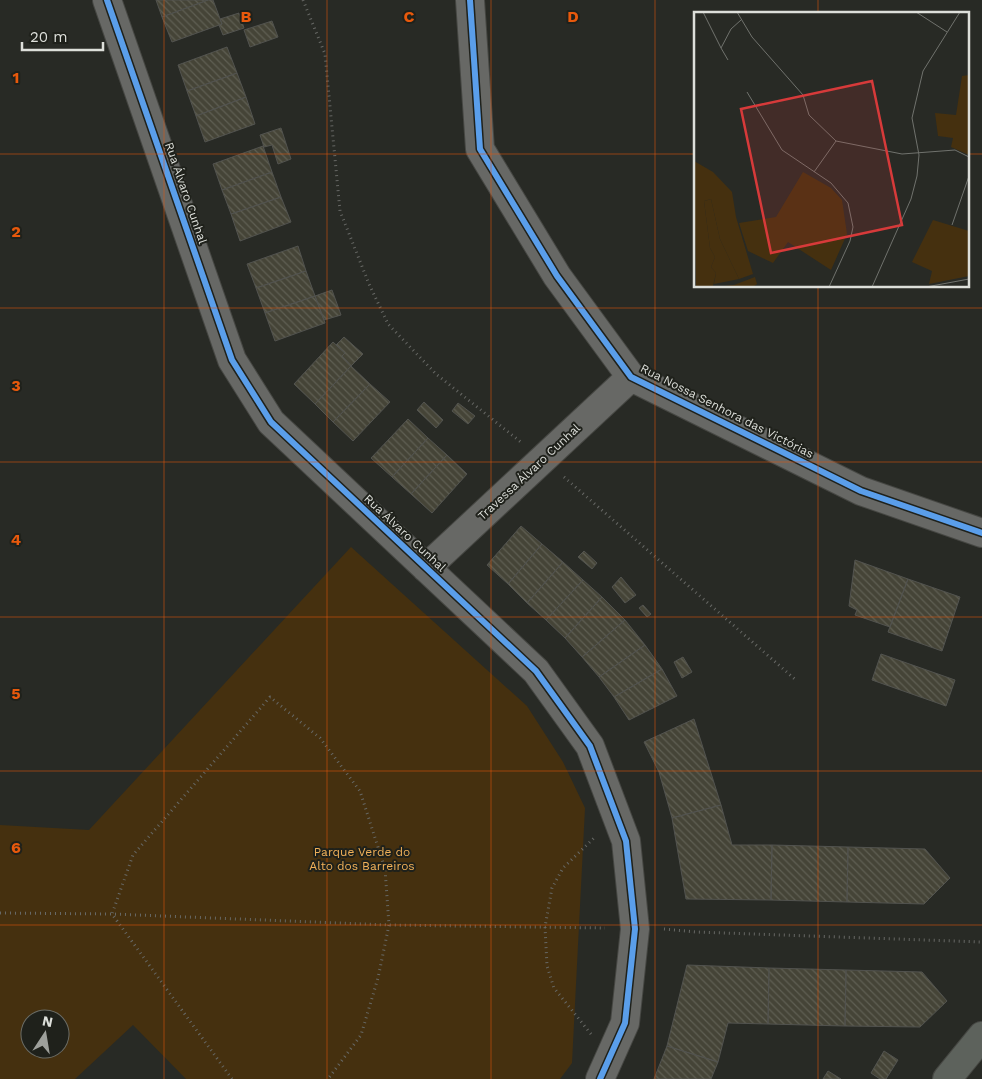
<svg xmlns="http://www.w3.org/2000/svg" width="982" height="1079" font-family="'Work Sans',sans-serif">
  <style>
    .green { fill: #45300f; fill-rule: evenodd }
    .building { fill: url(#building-back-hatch); stroke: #52534f }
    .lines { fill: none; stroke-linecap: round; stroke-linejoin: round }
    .street-casing { stroke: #464743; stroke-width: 30 }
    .secondary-casing { stroke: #464743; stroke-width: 30 }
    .path { stroke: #676865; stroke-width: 3; stroke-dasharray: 1 4; stroke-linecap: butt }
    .street { stroke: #676865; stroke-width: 28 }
    .secondary { stroke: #5d625c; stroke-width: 28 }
    .cycleway-casing { stroke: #1f211b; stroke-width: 9 }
    .cycleway { stroke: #5a9eea; stroke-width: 6 }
    .grid { fill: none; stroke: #e8590c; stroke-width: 1; stroke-opacity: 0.55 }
    .labels { text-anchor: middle; stroke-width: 4; stroke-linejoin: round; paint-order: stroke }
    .street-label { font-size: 12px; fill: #dddfda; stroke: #1f211b }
    .park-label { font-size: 12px; fill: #f1b159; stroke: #1f211b }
    .inset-road { fill: none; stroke: #70726d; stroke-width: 1 }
    .view { fill: #d73a3a; fill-opacity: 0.15; stroke: #d73a3a; stroke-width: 2.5 }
    .inset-edge { fill: none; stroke: #dddfda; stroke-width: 2.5 }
    .grid-label { font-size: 16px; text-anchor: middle; font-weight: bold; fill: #e8590c; stroke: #1f211b; stroke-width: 4; stroke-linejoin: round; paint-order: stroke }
  </style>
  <defs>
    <pattern id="building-back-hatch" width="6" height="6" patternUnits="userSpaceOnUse" patternTransform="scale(1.25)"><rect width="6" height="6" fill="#454437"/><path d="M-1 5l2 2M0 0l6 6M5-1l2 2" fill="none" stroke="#5f5f53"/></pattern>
  </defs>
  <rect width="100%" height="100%" fill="#282a25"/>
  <!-- green -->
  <path class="green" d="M351 547 527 706 563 762 585 808 572 1063 560 1079H186L133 1025 75 1079H0V825L89 830ZM30 1019H60V1049H30Z"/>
  <!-- building -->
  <path class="building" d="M156 0H208L162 17Z
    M208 0H213L222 24 172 42 162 17Z
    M239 13 244 28 223 35 219 25 222 24 220 19Z
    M272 21 278 37 250 47 244 30Z
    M227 47 237 73 187 91 178 65Z
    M237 73 246 97 196 116 187 91Z
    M246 97 255 124 205 142 196 116Z
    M281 128 291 159 278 164 272 145 264 147 260 135Z
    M263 146 272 172 222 190 213 164Z
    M272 172 281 197 231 214 222 190Z
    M281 197 291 222 240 241 231 214Z
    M298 246 306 271 256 288 247 264Z
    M306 271 315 296 265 313 256 288Z
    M332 290 341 315 324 320 315 296Z
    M315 296 325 323 275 341 265 313Z
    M344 337 363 354 351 366 342 356 345 353 336 345Z
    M333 342 345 353 342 356 351 366 315 404 294 384Z
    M351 366 370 384 333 422 315 404Z
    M370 384 390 402 353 441 333 422Z
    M424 402 443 420 436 428 417 410Z
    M458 403 475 416 468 424 452 411Z
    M408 419 428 438 392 477 371 458Z
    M428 438 447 455 411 494 392 477Z
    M447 455 467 474 432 513 411 494Z
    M521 526 542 544 508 584 487 565Z
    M542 544 563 562 527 603 508 584Z
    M584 551 597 563 592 569 578 557Z
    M855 560 908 579 890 627 855 615 857 610 849 606Z
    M563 562 583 580 546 620 527 603Z
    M621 577 636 595 625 603 612 587Z
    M908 579 960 597 942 651 888 632Z
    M583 580 602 597 565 638 546 620Z
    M602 597 625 620 582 657 565 638Z
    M643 605 651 614 647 617 639 608Z
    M625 620 645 645 599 677 582 657Z
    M645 645 662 669 614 697 599 677Z
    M881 654 955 680 946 706 872 680Z
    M683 657 692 672 682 678 674 662Z
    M662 669 677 696 629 720 614 697Z
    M694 719 721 805 672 818 659 772 644 742Z
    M721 805 732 845H772L771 900 686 899 672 818Z
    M772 845 848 847 847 902 771 900Z
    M848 847 925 849 950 878 924 904 847 902Z
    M687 965 769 968 768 1024 728 1023 718 1062 667 1046Z
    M769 968 846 970 845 1026 768 1024Z
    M846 970 922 972 947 1001 920 1027 845 1026Z
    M667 1046 718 1062 711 1079H654Z
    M884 1051 898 1060 886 1079H880L871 1073Z
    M828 1071 841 1079H823Z"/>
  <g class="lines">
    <defs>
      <path id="street" d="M107 0 232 360 271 422 536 671 590 746 626 841 635 929 625 1023 600 1079
        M470 0 480 149 557 276 631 377 861 491 982 533
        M426 568 631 377"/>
      <path id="secondary" d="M947 1079 982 1036"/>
    </defs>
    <!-- street casing -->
    <use href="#street" class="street-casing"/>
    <!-- secondary casing -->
    <use href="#secondary" class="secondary-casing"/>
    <!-- path -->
    <path class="path" d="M303 0 325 54 340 211 369 284 388 324 436 374 522 443
      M564 477 797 681
      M0 913 112 914 389 925 605 928
      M664 929 696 932 982 942
      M591 1034 554 988 547 966 545 927 552 888 563 868 595 837
      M232 1079 112 914 133 855 270 697 320 738 360 791 385 869 389 925 378 978 361 1035 328 1079"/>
    <!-- street -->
    <use href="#street" class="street"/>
    <!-- secondary -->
    <use href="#secondary" class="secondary"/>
    <defs>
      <path id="cycleway" d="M107 0 232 360 271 422 536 671 590 746 626 841 635 929 625 1023 600 1079
        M470 0 480 149 557 276 631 377 861 491 982 533"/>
    </defs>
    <!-- cycleway casing -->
    <use href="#cycleway" class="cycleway-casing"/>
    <!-- cycleway -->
    <use href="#cycleway" class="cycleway"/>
  </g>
  <!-- grid -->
  <path class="grid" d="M164 0V1079M327 0V1079M491 0V1079M655 0V1079M818 0V14M0 154H696M968 154H982M818 286V1079M0 308H982M0 462H982M0 617H982M0 771H982M0 925H982"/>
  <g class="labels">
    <!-- street labels -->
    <g class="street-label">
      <text transform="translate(186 193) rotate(71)" y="4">Rua Álvaro Cunhal</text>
      <text transform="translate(727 411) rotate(27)" y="4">Rua Nossa Senhora das Victórias</text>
      <text transform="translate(529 472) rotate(-43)" y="4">Travessa Álvaro Cunhal</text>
      <text transform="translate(405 533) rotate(43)" y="4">Rua Álvaro Cunhal</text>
    </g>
    <!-- park labels -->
    <g class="park-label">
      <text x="362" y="856">Parque Verde do<tspan x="362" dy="14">Alto dos Barreiros</tspan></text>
    </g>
  </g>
  <!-- overview -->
  <g transform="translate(694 12)">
    <rect width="275" height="275" fill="#282a25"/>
    <path d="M275 63V143L257 135 259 126 244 124 241 101 262 103 268 64ZM17 187 26 227 45 267 20 272 22 261 17 255 21 245 16 236 10 189ZM239 208 275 219V264L235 272 238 259 218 250ZM61 265 63 272 59 275H20L40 273Z" fill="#45300f"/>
    <path d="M0 149 19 160 38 180 42 205 59 262 45 267 26 227 17 187 10 189 16 236 21 245 17 255 22 261 19 274H2Z" fill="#45300f"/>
    <path d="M109 160 137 176 148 188 153 222 137 258 94 230 79 251 54 239 45 211 82 205Z" fill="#45300f"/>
    <path class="inset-road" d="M9 0 27 36M43 0 58 25 109 83 115 103 142 129 208 142 261 138 275 145M222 0 253 20M34 48 27 36 37 17 47 8M53 80 88 138 137 171 154 191 159 215 156 229 135 275M120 160 142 129M258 213 275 164M178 275 217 187 223 164 225 143 218 106 229 59 266 0M232 275 275 267"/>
    <path class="view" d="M178 69 208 213 77 241 47 97Z"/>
    <rect width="275" height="275" class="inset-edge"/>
  </g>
  <g class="grid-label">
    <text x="246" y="22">B</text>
    <text x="409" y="22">C</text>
    <text x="573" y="22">D</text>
    <text x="16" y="83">1</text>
    <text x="16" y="237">2</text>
    <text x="16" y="391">3</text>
    <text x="16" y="545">4</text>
    <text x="16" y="699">5</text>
    <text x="16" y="853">6</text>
  </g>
  <!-- north arrow -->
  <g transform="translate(45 1034) rotate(12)"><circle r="24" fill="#1f211b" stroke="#6b6d67"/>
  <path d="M0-4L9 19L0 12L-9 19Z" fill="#9ea09b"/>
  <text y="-8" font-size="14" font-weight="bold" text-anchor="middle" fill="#dddfda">N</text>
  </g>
  <!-- scale -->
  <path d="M22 42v8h81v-8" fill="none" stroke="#dddfda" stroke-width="2.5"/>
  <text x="30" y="42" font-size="15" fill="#dddfda" stroke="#1f211b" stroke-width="4" paint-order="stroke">20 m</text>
</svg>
